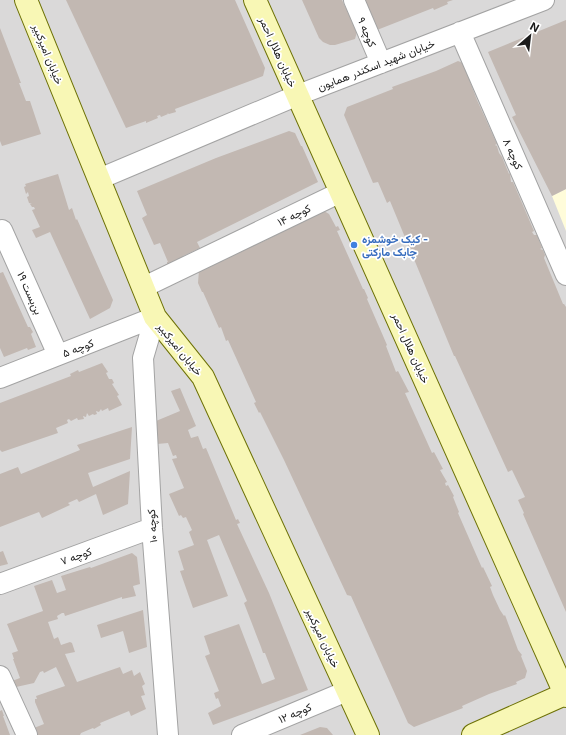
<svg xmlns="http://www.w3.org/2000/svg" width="566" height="735" font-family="Inter,Vazirmatn,sans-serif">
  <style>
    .residential { fill: #dad9d9 }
    .education { fill: #fffcda }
    .building { fill: #c2b8b2 }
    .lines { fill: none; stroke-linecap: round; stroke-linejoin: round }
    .street-casing { stroke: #a3a3a3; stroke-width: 22 }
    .secondary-casing { stroke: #6d7106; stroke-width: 24 }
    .street { stroke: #fff; stroke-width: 20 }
    .secondary { stroke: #f8f7b5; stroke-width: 22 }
    .shop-dot { fill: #3f7fe0; stroke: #fff; stroke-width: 1.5 }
    .labels { text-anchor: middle; stroke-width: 3.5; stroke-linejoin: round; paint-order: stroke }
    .street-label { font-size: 11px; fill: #1c1c1c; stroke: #fff }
    .shop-label { font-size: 11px; font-weight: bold; fill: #366cbe; stroke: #fff; text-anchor: start }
  </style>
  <rect width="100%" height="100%" fill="#eee9e2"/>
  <!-- residential -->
  <path class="residential" d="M0 0H566V735H0Z"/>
  <!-- education -->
  <path class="education" d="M566 189V231L552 196Z"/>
  <!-- building -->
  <path class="building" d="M66 0H235L265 68 263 76 175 109 176 112 169 114 167 113 168 114 161 117 160 115 157 116 158 118 146 123V121L126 128Z
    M302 0H342L357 32 355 39 335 45H330L323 42 319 38Z
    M365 0H453L447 2 448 4 434 10 433 8 377 30Z
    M566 20V189L552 196 512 117 516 115 488 52Z
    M0 28 21 83H19L26 101H30L41 134 2 146 0 141Z
    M458 61 463 63 477 100 497 144 495 145 497 146 499 153 502 157 509 174 510 173 511 182H513L534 231 532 232 534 235H537L542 248 540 249 543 250 545 255 544 258 563 304H564L566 307V612L523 514 524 513 518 500 525 497 512 470 508 472 455 356H454L390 201 387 203 378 182 373 183 344 115 347 107 393 89 392 87 436 71Z
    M289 131 295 133 301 146H302L318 182 197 242 200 248 183 256 187 265 167 274 163 266 167 264V262H168L160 243 154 245 142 218 147 215 137 191 216 158Z
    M58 174 69 210 72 208 76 220 77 219 113 300 110 308 90 319 50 232 36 238 32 230 40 227 32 210 35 209 34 207H32L30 204H32L29 203 27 197 29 196 28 192 26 194 24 187 26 186 25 184Z
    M324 211 329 214 336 227 338 226 340 230 337 231 363 289H364L368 298 367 299 387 345 386 346 396 372 398 371 409 392 405 393 432 453 434 452 443 469 440 470 447 482 445 483 446 486 448 485 454 496 453 497 459 512 458 513 482 568 483 567 492 586 490 587 493 595 500 610 504 616 505 615 518 650 522 655 521 656 527 671 525 678 516 682 517 684 489 694 462 706 463 708 414 727 408 723 351 596 347 595 284 460 260 412 259 413 254 403 256 402 228 340 226 341 221 327 219 328 203 292H202L198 283 199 270 222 259 223 261 228 258V257L257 242 259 243 262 242Z
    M3 272 28 327H30L33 332 31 334 36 347 28 350 27 348 4 357 0 348V273Z
    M102 363 108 372 106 373 109 379H112L114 383 112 384 119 395 117 396 122 405 109 411 108 408 102 411 101 409 99 412 96 411 97 414 94 415 93 414 89 416 87 413 86 417 83 416 84 419 78 420 77 418 71 421 69 419 67 420 68 423 56 428 58 433 2 452 0 450V403L71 376 70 374 78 370 79 372Z
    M180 388 196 426 188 430 191 438 198 436 203 449 206 448 236 520 238 519 240 523 237 524 269 593 308 690 213 725 208 713 221 706 218 698 216 699 214 693 219 691 205 656 210 654 204 636 239 624 262 684 275 679 265 653H263L261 647 244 603 247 601 219 535 207 540 228 596 193 608 180 571 184 570 178 551 194 545 189 532 192 530 186 517 183 518 181 515 179 516 169 494 184 488 172 459 177 458 176 455 173 456 168 443 157 444 156 421 180 411 171 391Z
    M132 427 130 459 88 473 93 487 130 471 128 504 103 515 96 494 79 502 77 499 68 503 70 505 42 518 39 512 0 527V474L18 467 21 474 80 450 77 445Z
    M3 551 8 564 0 566V552Z
    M132 553 137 557 140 584 133 586 136 596 122 599V597L65 616 64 613H62L57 616 58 619 48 622 54 639 58 637 61 645 70 642 72 643 75 652 65 654 77 682 120 667 123 674 132 670 134 676 140 672 145 684 142 686 145 695 141 696 146 709 131 716 129 711 100 723 101 725 94 729 93 728 81 733 80 735H37L34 728 44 724 35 702V699H37L36 696 65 686 56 667 44 673 43 671 40 672 34 683 16 687 12 681 20 678 13 659H14L12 653 18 651 7 624 43 611 34 586 52 580 57 593 66 590 61 576 90 567 91 568Z
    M143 610 147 647 129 653 123 631 101 638 97 625Z
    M2 710 4 716H3L10 735H0V711Z
    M320 727 327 728 333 735H300Z"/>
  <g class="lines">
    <defs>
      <path id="street" d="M354 0 381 63
        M460 32 566 275
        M99 179 298 95 544 0
        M2 230 58 355
        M144 287 341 192
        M155 317 143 358 152 528 168 735
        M0 378 155 317
        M0 584 152 528
        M0 676 27 735
        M242 735 347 691"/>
      <path id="secondary" d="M26 0 155 317 203 377 368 735
        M255 0 566 696
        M473 735 565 694"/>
    </defs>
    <!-- street casing -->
    <use href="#street" class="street-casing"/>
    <!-- secondary casing -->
    <use href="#secondary" class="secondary-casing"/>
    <!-- street -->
    <use href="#street" class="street"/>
    <!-- secondary -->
    <use href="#secondary" class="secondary"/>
  </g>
  <!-- markers -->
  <circle class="shop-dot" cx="354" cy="245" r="4"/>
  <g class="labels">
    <!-- street labels -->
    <g class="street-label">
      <text transform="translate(367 32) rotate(67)" y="4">کوچه ۹</text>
      <text transform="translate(278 52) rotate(66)" y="4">خیابان هلال احمر</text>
      <text transform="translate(48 54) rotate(68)" y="4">خیابان امیرکبیر</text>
      <text transform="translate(376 65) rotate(-21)" y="4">خیابان شهید اسکندر همایون</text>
      <text transform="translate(513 154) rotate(66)" y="4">کوچه ۸</text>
      <text transform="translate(294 215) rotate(-26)" y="4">کوچه ۱۴</text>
      <text transform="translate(30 293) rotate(66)" y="4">بن‌بست ۱۹</text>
      <text transform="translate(78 348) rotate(-21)" y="4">کوچه ۵</text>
      <text transform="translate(411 348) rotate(66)" y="4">خیابان هلال احمر</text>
      <text transform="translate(180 349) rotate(51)" y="4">خیابان امیرکبیر</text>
      <text transform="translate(152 526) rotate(-94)" y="4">کوچه ۱۰</text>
      <text transform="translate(76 556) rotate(-20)" y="4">کوچه ۷</text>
      <text transform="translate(323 638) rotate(65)" y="4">خیابان امیرکبیر</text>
      <text transform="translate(295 713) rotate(-23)" y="4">کوچه ۱۲</text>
    </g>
    <!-- shop labels -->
    <g class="shop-label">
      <text x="362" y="243">کیک خوشمزه -<tspan x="362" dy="13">چابک مارکتی</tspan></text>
    </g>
  </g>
  <!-- north arrow -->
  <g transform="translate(530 36) rotate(28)" stroke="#ffffff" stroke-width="3" paint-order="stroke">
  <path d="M0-3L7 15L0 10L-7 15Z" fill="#1c1c1c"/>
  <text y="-6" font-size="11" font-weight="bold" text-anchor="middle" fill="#1c1c1c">N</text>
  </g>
</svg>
